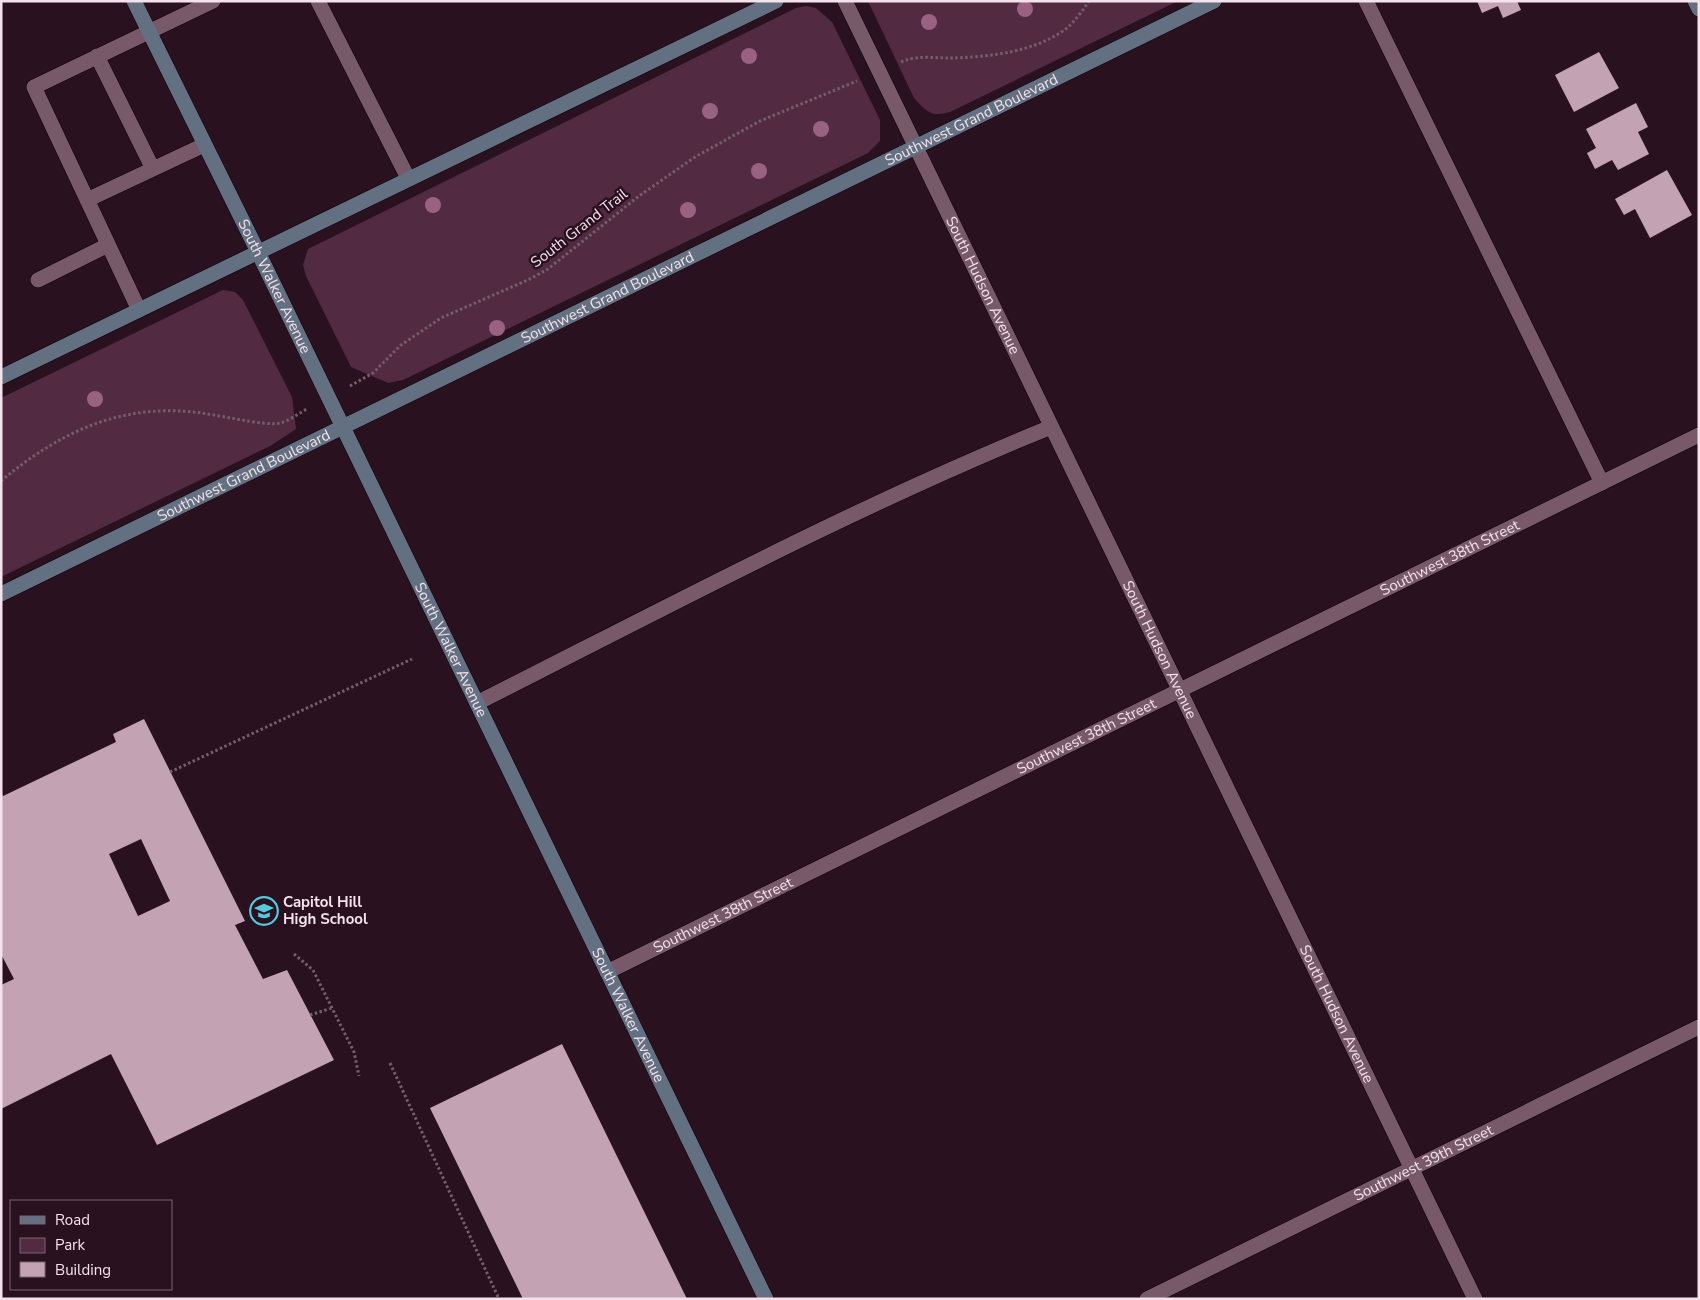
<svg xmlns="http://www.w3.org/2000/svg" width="1700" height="1300" font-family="'Nunito Sans',sans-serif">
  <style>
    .green { fill: #522b42 }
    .building { fill: #c3a2b4; fill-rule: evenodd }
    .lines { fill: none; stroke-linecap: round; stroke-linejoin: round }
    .lane-casing { stroke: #11010a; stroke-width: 16 }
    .street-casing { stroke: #11010a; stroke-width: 16 }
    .secondary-casing { stroke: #11010a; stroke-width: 16 }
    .path { stroke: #745e6b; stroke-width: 3; stroke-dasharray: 2.5 2.5; stroke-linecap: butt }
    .lane { stroke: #77596a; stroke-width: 15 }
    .street { stroke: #77596a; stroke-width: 15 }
    .secondary { stroke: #637081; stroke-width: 15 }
    .tree { fill: #996282 }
    .labels { text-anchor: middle; stroke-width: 5; stroke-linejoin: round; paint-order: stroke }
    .street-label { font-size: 15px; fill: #f4e2ec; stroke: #291120 }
    .poi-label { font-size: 15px; font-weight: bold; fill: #f4e2ec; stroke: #291120; text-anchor: start }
  </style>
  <rect width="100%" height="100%" fill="#291120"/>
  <!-- green -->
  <path class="green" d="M868 1H1178L950 112C930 117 927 112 914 98Z
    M806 6 816 8 832 22 880 120V141L868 153 403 380 388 383 351 367 306 276 303 265 308 249 796 8Z
    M223 290 235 292 243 300 292 397 296 429 270 446 1 577V398Z"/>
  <!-- building -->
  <path class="building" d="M1477 1H1517L1521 10 1503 18 1498 6 1482 13Z
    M1599 52 1619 88 1574 112 1555 75Z
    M1636 103 1648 127 1638 132 1649 154 1618 170 1612 160 1595 169 1587 153 1596 148 1586 129Z
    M1667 170 1692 215 1650 238 1635 209 1624 215 1615 199Z
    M144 719 245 921 235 925 263 979 287 970 334 1060 157 1145 111 1054 1 1109V985L14 979 1 954V797L116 742 113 734ZM141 839 170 901 138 916 109 854Z
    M562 1044 687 1299H523L430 1108Z"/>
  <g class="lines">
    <defs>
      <path id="lane" d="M318 1 408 178
        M1366 1 1602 483
        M97 56 153 169
        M87 200 204 145
        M38 280 108 245
        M139 310 34 87 213 1
        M477 703C667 607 854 507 1051 427"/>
      <g id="street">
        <path id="s1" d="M845 1 1475 1299"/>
        <path id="s2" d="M607 972 1699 435"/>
        <path id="s3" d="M1147 1299 1699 1027"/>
      </g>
      <g id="secondary">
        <path id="s4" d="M134 1 258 252 766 1299"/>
        <path d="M1695 1 1699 9"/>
        <path d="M1 377 776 1"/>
        <path id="s5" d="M1 594 1214 1"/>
      </g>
    </defs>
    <!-- lane casing -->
    <use href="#lane" class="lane-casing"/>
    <!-- street casing -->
    <use href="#street" class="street-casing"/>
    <!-- secondary casing -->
    <use href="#secondary" class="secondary-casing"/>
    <!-- path -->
    <path class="path" d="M901 62C916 55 934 58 950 58 989 57 1036 52 1067 28 1075 21 1083 10 1089 1
      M350 386 373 373 401 345 441 318 528 280 548 269 639 196 695 157 760 121 857 81
      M1 481C57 434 118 404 193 412 210 413 267 427 280 423 289 421 299 413 307 409
      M170 772 412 659
      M1 794 2 797
      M294 954 313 970 354 1052 359 1076
      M310 1015 332 1008
      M390 1063 499 1299"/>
    <!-- lane -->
    <use href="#lane" class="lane"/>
    <!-- street -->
    <use href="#street" class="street"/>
    <!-- secondary -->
    <use href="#secondary" class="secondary"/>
  </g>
  <!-- trees -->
  <g class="tree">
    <circle cx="1025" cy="9" r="8"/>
    <circle cx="929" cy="22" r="8"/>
    <circle cx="749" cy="56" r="8"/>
    <circle cx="710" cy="111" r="8"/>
    <circle cx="821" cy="129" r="8"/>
    <circle cx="759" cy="171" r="8"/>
    <circle cx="433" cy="205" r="8"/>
    <circle cx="688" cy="210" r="8"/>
    <circle cx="497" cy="328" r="8"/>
    <circle cx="95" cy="399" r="8"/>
  </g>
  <!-- icons -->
  <defs>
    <symbol id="school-ring" viewBox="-11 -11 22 22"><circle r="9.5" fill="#291120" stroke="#55cade" stroke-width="1.5"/><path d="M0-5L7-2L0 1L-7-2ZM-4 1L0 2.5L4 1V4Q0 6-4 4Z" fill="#55cade"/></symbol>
  </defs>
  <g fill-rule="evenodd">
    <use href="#school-ring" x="248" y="895" width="32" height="32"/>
  </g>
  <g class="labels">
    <!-- street labels -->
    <g class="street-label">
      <text dy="5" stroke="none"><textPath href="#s5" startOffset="1080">Southwest Grand Boulevard</textPath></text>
      <text transform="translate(579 228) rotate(-38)" y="5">South Grand Trail</text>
      <text dy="5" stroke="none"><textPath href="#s4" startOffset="318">South Walker Avenue</textPath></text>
      <text dy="5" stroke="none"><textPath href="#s1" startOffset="316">South Hudson Avenue</textPath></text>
      <text dy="5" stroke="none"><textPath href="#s5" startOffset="675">Southwest Grand Boulevard</textPath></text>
      <text dy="5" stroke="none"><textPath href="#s5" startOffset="270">Southwest Grand Boulevard</textPath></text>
      <text dy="5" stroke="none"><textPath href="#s2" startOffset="939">Southwest 38th Street</textPath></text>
      <text dy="5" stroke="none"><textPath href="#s4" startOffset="722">South Walker Avenue</textPath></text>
      <text dy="5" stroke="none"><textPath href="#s1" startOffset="721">South Hudson Avenue</textPath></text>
      <text dy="5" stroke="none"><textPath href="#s2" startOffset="534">Southwest 38th Street</textPath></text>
      <text dy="5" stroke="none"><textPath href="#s2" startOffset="129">Southwest 38th Street</textPath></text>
      <text dy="5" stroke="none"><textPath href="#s4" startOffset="1128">South Walker Avenue</textPath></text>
      <text dy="5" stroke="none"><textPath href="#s1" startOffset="1126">South Hudson Avenue</textPath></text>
      <text dy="5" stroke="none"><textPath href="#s3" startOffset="308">Southwest 39th Street</textPath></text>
    </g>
    <!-- poi labels -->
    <g class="poi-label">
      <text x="283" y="907">Capitol Hill<tspan x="283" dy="17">High School</tspan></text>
    </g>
  </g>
  <!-- border -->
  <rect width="1700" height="1300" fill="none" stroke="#f4e2ec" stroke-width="5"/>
  <!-- legend -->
  <rect x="10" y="1200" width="162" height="90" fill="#291120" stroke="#7a6572"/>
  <rect x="20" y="1216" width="25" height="8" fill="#637081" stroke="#7a6572"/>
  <text x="55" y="1225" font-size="15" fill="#f4e2ec">Road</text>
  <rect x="20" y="1238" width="25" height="15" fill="#522b42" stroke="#7a6572"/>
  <text x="55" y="1250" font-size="15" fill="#f4e2ec">Park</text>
  <rect x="20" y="1262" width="25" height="15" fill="#c3a2b4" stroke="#7a6572"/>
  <text x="55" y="1275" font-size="15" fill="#f4e2ec">Building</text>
</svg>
